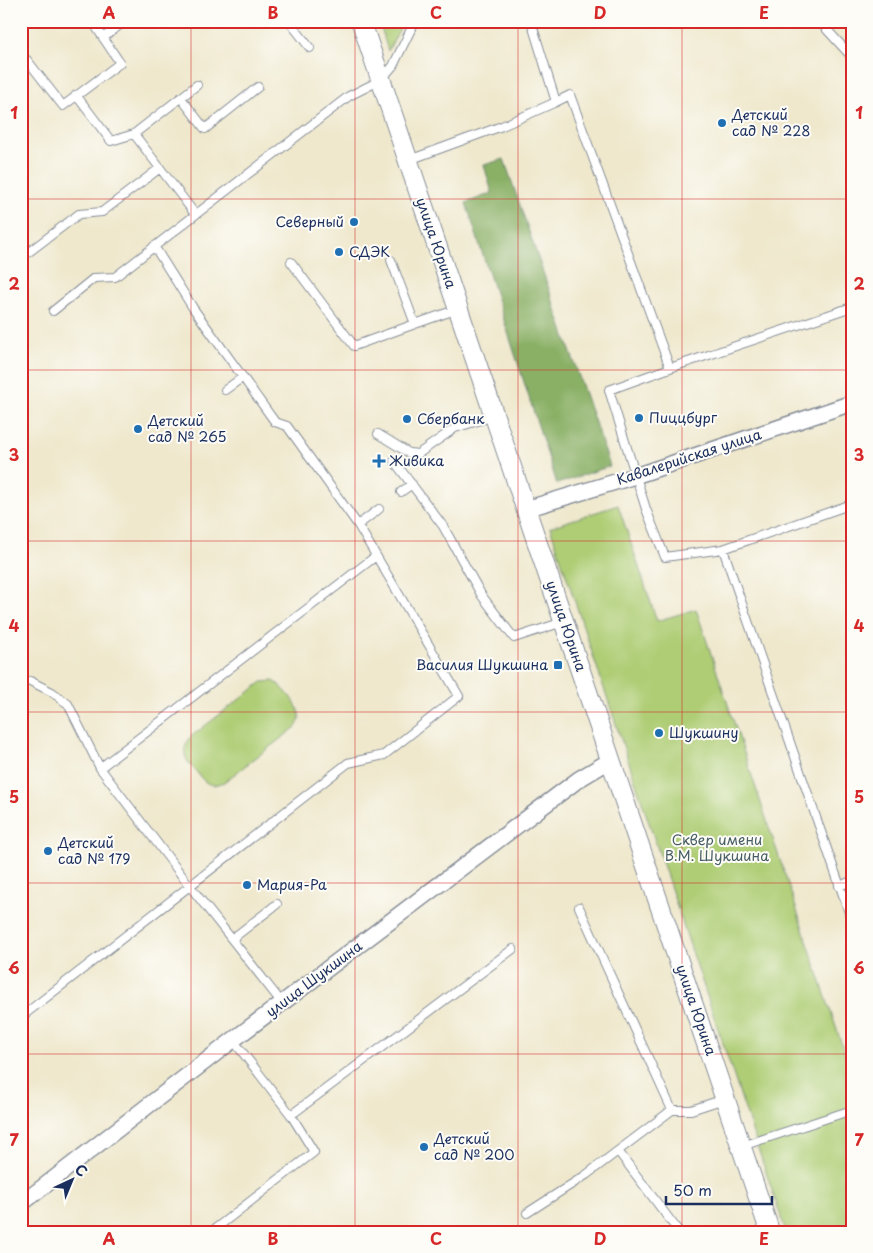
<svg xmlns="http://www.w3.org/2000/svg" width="873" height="1253" font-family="'Playpen Sans',sans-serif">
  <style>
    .green { fill: #aecd74; stroke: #647e69 }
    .forest { fill: #8ab066; stroke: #527062 }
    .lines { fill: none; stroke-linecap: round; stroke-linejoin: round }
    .service-casing { stroke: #858c96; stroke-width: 10 }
    .minor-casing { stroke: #858c96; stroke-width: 18 }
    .tertiary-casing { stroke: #858c96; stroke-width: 21 }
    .service { stroke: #fff; stroke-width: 8 }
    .minor { stroke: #fff; stroke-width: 15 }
    .tertiary { stroke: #fff; stroke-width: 19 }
    .grid { fill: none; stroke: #d62828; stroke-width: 1; stroke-opacity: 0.55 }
    .poi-dot { fill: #1f6fb2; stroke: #fdfcf7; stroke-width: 2 }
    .labels { text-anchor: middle; stroke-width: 4; stroke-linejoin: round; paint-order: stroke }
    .poi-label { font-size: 14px; fill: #1b2f5e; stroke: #fdfcf7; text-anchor: start }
    .street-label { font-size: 14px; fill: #1b2f5e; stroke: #fdfcf7 }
    .park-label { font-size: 14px; fill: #475e65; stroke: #fdfcf7 }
    .neatline { fill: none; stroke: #d62828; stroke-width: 2 }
    .grid-label { font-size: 16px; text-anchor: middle; font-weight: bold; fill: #d62828 }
  </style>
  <rect width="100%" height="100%" fill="#fdfcf7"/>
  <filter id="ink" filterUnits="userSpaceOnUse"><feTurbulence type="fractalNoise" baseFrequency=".02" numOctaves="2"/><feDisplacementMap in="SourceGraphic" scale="10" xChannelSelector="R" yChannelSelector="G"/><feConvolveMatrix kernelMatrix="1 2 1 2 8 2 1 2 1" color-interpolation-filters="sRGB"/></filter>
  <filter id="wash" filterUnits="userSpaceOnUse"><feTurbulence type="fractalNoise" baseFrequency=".0096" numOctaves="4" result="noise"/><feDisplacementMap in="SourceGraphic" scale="20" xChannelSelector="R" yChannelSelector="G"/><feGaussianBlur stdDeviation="1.12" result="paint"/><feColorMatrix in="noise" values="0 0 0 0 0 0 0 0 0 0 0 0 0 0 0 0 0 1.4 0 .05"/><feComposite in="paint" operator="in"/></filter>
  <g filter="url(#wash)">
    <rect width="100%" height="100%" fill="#efe8cd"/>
    <!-- green -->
    <path class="green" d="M379 21H404L388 51Z
      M618 505 657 621 696 609 852 1075V1232H786L550 527Z
      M274 681C281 685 297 703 299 712 301 717 299 722 296 727L224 782C209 789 204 782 195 770 192 767 187 762 186 758 183 751 186 744 189 738L262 682Z"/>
    <!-- forest -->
    <path class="forest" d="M504 159 610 466 557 484 466 203 492 193 484 165Z"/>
  </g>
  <g filter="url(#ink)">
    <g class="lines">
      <defs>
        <path id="service" d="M289 21 310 48
          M819 21 852 57
          M103 38 125 21
          M21 64 27 60 63 106 120 63 92 21
          M76 95 111 141 134 134 195 214
          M181 98 205 129 258 87
          M556 102 570 95 670 368 609 390 646 509 665 557 723 549 852 921
          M134 134 197 85
          M409 160 502 126 556 102 531 21
          M21 258 79 214 102 212 160 168
          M391 260 415 324 458 309
          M291 262 354 346 415 324
          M53 311 94 278 115 277 349 96 381 80 393 66 415 21
          M670 368 852 307
          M225 390 243 377
          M378 434 409 453 418 454 455 428 494 416
          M394 461 443 526 482 596 514 638 563 622
          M401 492 412 484
          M358 525 379 509
          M723 549 852 504
          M30 681 52 692 68 704 100 768 189 885 282 1003
          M100 768 376 556
          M839 886 852 881
          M579 907 672 1110
          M232 939 277 904
          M21 1017 348 763 384 755 459 696 358 525 287 426 275 422 193 308 154 246
          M291 1115 513 949
          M742 1146 852 1110
          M618 1151 679 1232
          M527 1213 586 1175 672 1110H691L724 1099
          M211 1232 314 1152 291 1115 233 1040"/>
        <path id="minor" d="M526 509 635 476 852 403
          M21 1204 233 1040 579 779 611 760"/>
        <path id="tertiary" d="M361 21 770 1232"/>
      </defs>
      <!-- service casing -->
      <use href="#service" class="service-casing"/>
      <!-- minor casing -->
      <use href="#minor" class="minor-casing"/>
      <!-- tertiary casing -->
      <use href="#tertiary" class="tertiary-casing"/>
      <!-- service -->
      <use href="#service" class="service"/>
      <!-- minor -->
      <use href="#minor" class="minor"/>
      <!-- tertiary -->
      <use href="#tertiary" class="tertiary"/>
    </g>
  </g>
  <!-- grid -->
  <path class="grid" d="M191 21V1232M355 21V1232M518 21V1232M682 21V1232M21 199H852M21 370H852M21 541H852M21 712H852M21 883H852M21 1054H852"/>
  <!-- markers -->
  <g class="poi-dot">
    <circle cx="722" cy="123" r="5"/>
    <circle cx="354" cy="222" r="5"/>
    <circle cx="339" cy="252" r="5"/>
    <circle cx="639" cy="418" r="5"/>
    <circle cx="407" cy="419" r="5"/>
    <circle cx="138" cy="429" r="5"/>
    <path d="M376.5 453.5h5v5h5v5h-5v5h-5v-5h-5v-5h5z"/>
    <rect x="553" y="660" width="10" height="10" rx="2.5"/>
    <circle cx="659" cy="733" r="5"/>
    <circle cx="48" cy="851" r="5"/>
    <circle cx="247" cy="885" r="5"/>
    <circle cx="424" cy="1147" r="5"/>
  </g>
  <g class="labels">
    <!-- poi labels -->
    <g class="poi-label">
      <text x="732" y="120">Детский<tspan x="732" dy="16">сад № 228</tspan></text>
      <text x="344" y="227" text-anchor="end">Северный</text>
      <text x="349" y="257">СДЭК</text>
      <text x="649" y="423">Пиццбург</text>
      <text x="417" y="424">Сбербанк</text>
      <text x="148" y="426">Детский<tspan x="148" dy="16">сад № 265</tspan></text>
      <text x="389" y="466">Живика</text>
      <text x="548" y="670" text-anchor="end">Василия Шукшина</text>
      <text x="669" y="738">Шукшину</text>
      <text x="58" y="848">Детский<tspan x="58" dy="16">сад № 179</tspan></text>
      <text x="257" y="890">Мария-Ра</text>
      <text x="434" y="1144">Детский<tspan x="434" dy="16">сад № 200</tspan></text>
    </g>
    <!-- street labels -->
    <g class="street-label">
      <text transform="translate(436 243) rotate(71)" y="5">улица Юрина</text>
      <text transform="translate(689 457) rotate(-18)" y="5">Кавалерийская улица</text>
      <text transform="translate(566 626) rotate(71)" y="5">улица Юрина</text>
      <text transform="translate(314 979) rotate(-37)" y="5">улица Шукшина</text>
      <text transform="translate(696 1010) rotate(71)" y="5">улица Юрина</text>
    </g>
    <!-- park labels -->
    <g class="park-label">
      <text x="717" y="845">Сквер имени<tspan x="717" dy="16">В.М. Шукшина</tspan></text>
    </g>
  </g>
  <!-- margin -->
  <rect width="873" height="1253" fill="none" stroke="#fdfcf7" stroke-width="55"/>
  <!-- north arrow -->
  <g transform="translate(72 1180) rotate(44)" stroke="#fdfcf7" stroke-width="4" paint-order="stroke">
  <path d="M0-4L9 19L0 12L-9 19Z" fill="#1b2f5e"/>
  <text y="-8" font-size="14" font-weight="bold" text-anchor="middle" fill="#1b2f5e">С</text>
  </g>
  <!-- scale -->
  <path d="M666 1196v8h106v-8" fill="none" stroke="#1b2f5e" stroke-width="2.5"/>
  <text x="673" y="1196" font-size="15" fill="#1b2f5e" stroke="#fdfcf7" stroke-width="4" paint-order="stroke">50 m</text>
  <rect x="28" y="28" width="818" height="1198" class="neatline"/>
  <g class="grid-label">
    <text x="109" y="19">A</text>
    <text x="273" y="19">B</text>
    <text x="436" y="19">C</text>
    <text x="600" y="19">D</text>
    <text x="764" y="19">E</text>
    <text x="14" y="119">1</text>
    <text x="859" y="119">1</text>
    <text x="14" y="290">2</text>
    <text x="859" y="290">2</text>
    <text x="14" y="461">3</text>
    <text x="859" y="461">3</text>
    <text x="14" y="632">4</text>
    <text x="859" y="632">4</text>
    <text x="14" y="803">5</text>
    <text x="859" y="803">5</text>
    <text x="14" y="974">6</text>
    <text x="859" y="974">6</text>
    <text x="14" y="1146">7</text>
    <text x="859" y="1146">7</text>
    <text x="109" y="1245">A</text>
    <text x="273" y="1245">B</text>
    <text x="436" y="1245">C</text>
    <text x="600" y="1245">D</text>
    <text x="764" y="1245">E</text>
  </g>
</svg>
